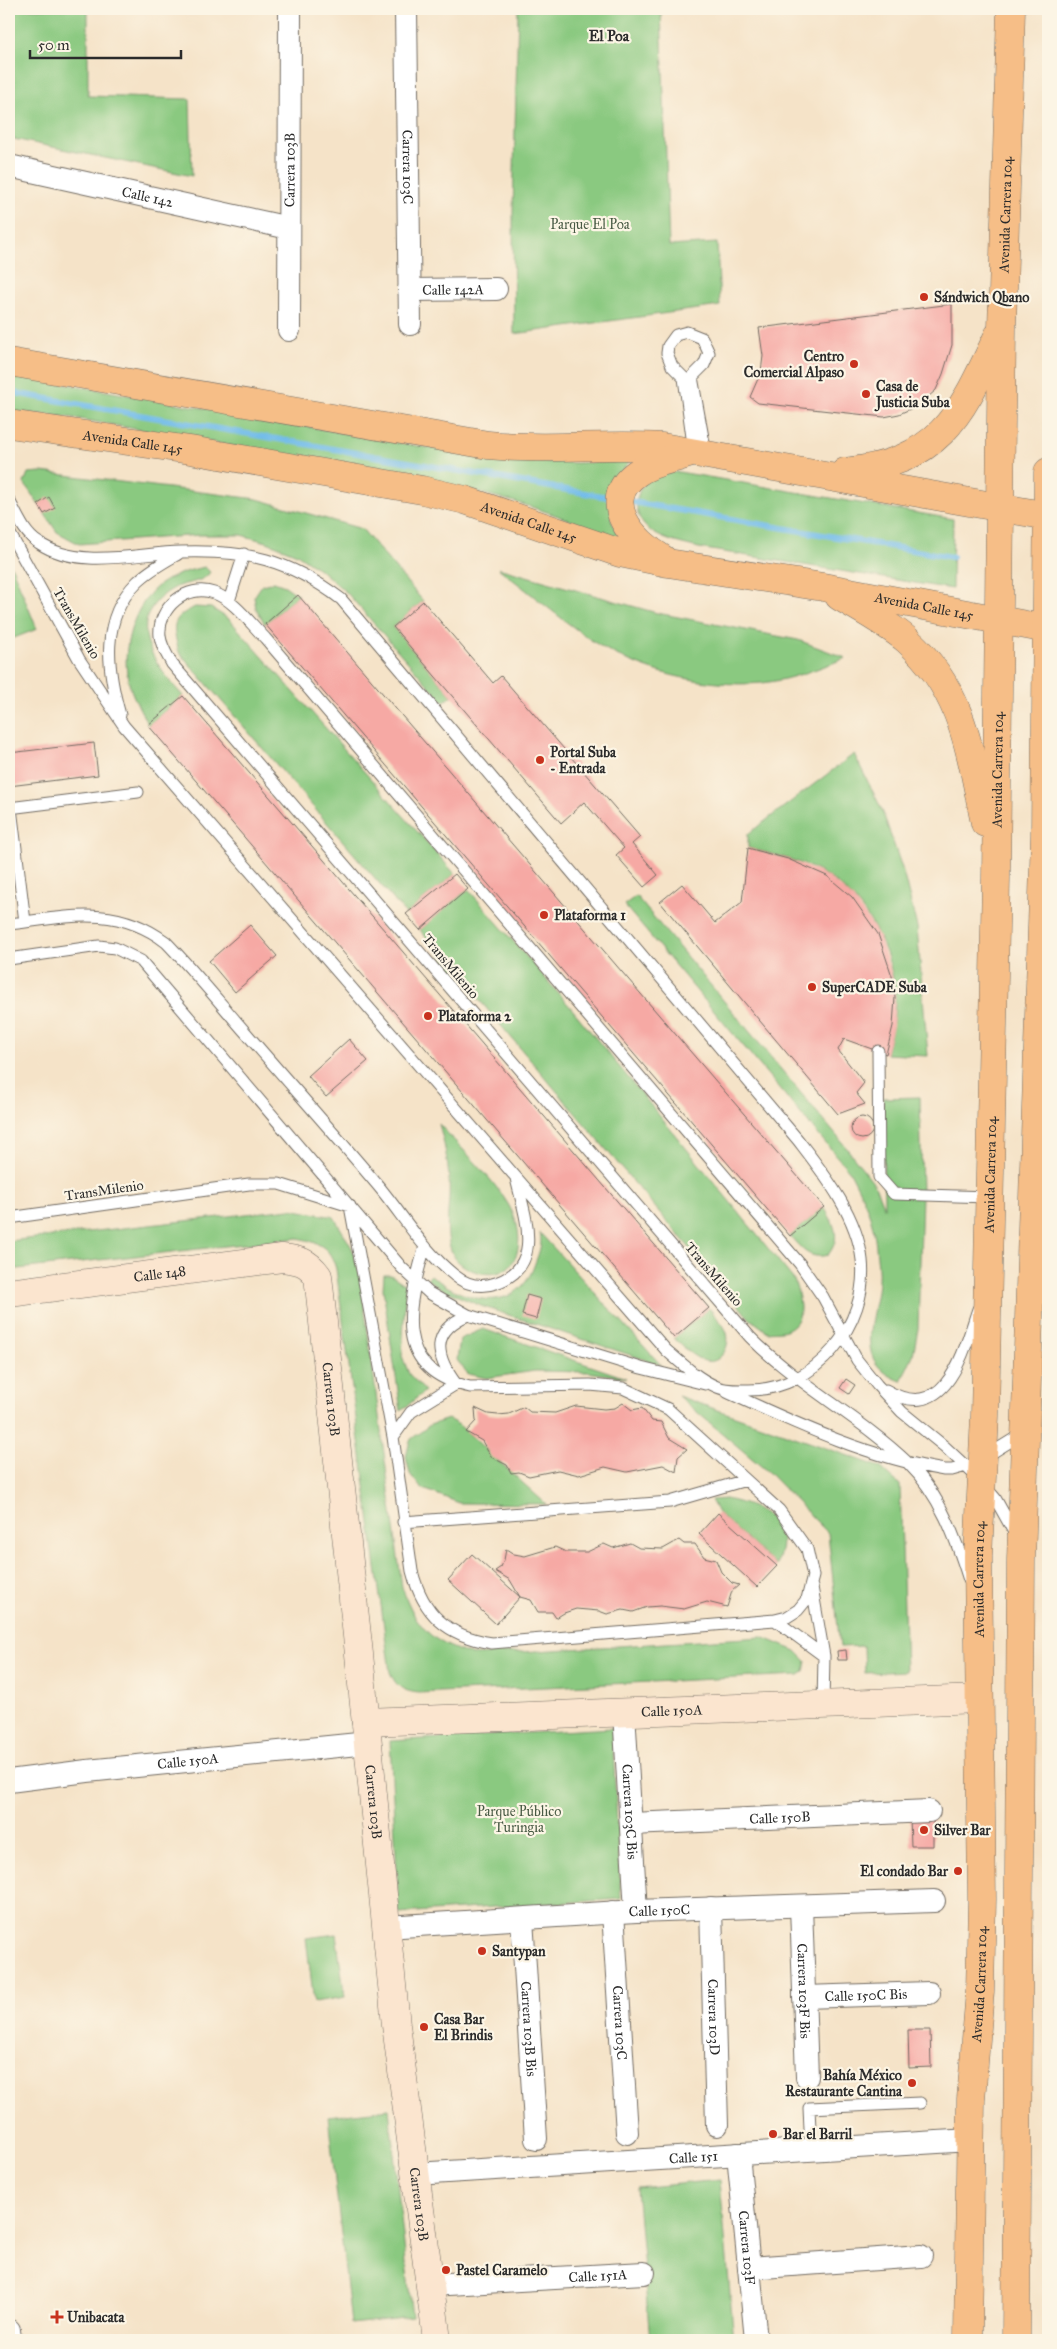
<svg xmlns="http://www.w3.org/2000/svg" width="1057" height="2349" font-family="'IM FELL Great Primer',serif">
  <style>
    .green { fill: #8ac980; stroke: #5a7a56 }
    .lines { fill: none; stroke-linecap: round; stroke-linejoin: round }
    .stream { stroke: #70bbe9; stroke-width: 6 }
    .building { fill: #f6a9a4 }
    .lane-casing { stroke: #726b62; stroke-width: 13 }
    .street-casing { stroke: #726b62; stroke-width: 24 }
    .secondary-casing { stroke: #726b62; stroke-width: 29 }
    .primary-casing { stroke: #726b62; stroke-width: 29 }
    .lane { stroke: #fff; stroke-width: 11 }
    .street { stroke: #fff; stroke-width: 22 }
    .secondary { stroke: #fbe5cf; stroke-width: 28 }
    .primary { stroke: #f6be87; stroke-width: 28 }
    .poi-dot { fill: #c8321e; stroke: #fcf5e5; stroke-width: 2 }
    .labels { text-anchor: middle; stroke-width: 4.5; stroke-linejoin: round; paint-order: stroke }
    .street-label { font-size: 14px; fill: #2b2b2b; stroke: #fcf5e5 }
    .park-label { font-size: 14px; fill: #485a44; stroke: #fcf5e5 }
    .poi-label { font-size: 14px; font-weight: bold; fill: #2b2b2b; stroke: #fcf5e5; text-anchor: start }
    .neighbourhood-label { font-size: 15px; font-weight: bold; fill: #2b2b2b; stroke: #fcf5e5 }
  </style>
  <rect width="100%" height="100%" fill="#fcf5e5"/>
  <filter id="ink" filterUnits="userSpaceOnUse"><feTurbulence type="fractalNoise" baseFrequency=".02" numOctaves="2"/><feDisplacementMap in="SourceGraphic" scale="10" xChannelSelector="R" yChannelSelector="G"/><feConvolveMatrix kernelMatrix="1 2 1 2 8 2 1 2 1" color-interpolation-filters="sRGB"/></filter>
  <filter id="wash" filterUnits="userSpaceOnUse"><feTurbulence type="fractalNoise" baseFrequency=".0096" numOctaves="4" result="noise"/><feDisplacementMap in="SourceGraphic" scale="20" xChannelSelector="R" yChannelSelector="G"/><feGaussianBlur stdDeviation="1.12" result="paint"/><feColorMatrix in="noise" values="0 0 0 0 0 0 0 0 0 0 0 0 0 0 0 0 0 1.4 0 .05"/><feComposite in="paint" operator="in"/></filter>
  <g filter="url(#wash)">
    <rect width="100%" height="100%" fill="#f5e3c8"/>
    <!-- green -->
    <path class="green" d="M9 9H88V96L190 99 192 176 9 138Z
      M518 9H661L669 246 717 243 720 306 514 334 513 213Z
      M9 374 418 446 520 461 576 463 630 461 615 479 611 519 620 542C526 496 430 481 329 463 242 448 155 432 68 417L9 411Z
      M41 472 257 499 362 529 423 601 393 627 452 696 443 702 347 593 323 572 297 554 267 542 241 535H200L79 544 57 532 24 483 28 473Z
      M679 472 953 519 952 589 699 548C683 544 666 541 652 532 630 518 632 486 656 475 662 472 672 473 679 472Z
      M12 567 37 629 9 640V568Z
      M205 567 210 572C204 583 186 582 176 587 120 617 153 663 183 696L148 725C141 710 131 695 128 679 121 648 134 605 159 585 173 575 189 570 205 567Z
      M498 568 657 613 798 640 846 658C819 668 791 680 762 683 703 688 637 672 588 638 557 616 528 591 498 568Z
      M274 582 285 586 298 595 265 624 256 608 254 597 262 585Z
      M195 607 211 608 229 619 455 874 406 914 179 652C173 627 169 619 195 607Z
      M854 754 882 810 902 868 917 927 928 1056 886 1054C891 1035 895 1017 895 998 894 951 865 901 827 876 803 861 775 855 748 848V834Z
      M468 889 572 1009 794 1280C799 1295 807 1320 788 1329 783 1332 774 1331 768 1332L749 1318 420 930Z
      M636 896 841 1141 874 1183 884 1208 883 1098 920 1097 922 1195 918 1329 913 1355 901 1381C851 1362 875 1321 878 1282 879 1271 877 1258 876 1247 873 1216 864 1199 850 1172L624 905Z
      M439 1124C462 1150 510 1193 517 1225 524 1255 510 1281 477 1272 468 1269 458 1264 453 1255 442 1232 451 1204 449 1180 448 1161 444 1142 439 1124Z
      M824 1207C834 1224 842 1237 828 1255 809 1260 802 1249 790 1236Z
      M290 1209 334 1217 352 1248 360 1275 402 1587C416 1627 431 1643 473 1655L762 1637 796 1651 806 1661 804 1672 799 1675 418 1693C403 1691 396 1687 390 1672L336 1269C330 1247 320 1243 298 1238L9 1270V1241Z
      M540 1233 661 1365 481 1306 442 1289 427 1279 431 1275C463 1302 516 1316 534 1266 538 1255 543 1245 540 1233Z
      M384 1275H391L406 1285 402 1356 409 1374 425 1391 401 1411 383 1289Z
      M709 1308C714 1315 725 1325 727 1333 729 1341 727 1349 722 1355 707 1373 685 1349 674 1338Z
      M483 1329 626 1378 588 1372 535 1371 486 1378 468 1374 457 1360 460 1339Z
      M678 1396 880 1467 900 1485 906 1671 865 1673 864 1646 840 1647 828 1533 768 1472Z
      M448 1419 459 1425 546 1504 459 1503 421 1488 410 1474 406 1457 410 1440 430 1425Z
      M726 1499C748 1504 782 1514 782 1542 782 1550 778 1559 777 1566L718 1513 711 1500Z
      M612 1728 621 1899 399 1913 390 1741Z
      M336 1934 345 1997 314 2002 306 1938Z
      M389 2109 412 2317 351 2324 328 2116Z
      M720 2180 734 2340H650L637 2188Z"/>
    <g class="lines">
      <!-- stream -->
      <path class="stream" d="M9 392 613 498
        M626 501 952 557"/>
    </g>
    <g id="blocks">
      <!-- building -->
      <path class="building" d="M952 304V345L943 374 936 390 919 405 899 414 884 417 758 403 750 397 761 372 763 356 759 328Z
        M49 497 55 508 44 514 38 504Z
        M298 595 824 1207 790 1236 265 624Z
        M423 601 493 683 501 676 640 837 632 844 658 875 644 887 616 855 624 848 584 802 561 823 393 627Z
        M183 696 709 1308 674 1338 148 725Z
        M94 743 98 775 9 786V753Z
        M748 848 788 859 827 876 852 897 878 934 892 976 895 997 893 1026 886 1054 844 1039 838 1050 864 1083 856 1093 865 1104 838 1114 660 902 682 884 715 923 742 902Z
        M455 874 468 889 420 930 406 914Z
        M250 925 277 956 235 992 209 961Z
        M349 1039 368 1061 326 1097 308 1076Z
        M851 1128a11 11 0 1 1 22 0a11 11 0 1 1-22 0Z
        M527 1295 541 1299 536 1319 522 1315Z
        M846 1379 855 1385 849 1394 840 1388Z
        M623 1403 632 1410 642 1408 652 1421 661 1422 669 1438 687 1449 678 1457 676 1472 663 1465 627 1472 605 1467 579 1475 558 1470 529 1476 519 1472 511 1473 507 1465 491 1457 482 1441 466 1432 476 1421 475 1408 488 1414 498 1415 509 1414 524 1407 530 1412 555 1413 576 1406 604 1409 615 1408Z
        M718 1513 777 1566 757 1587 699 1534Z
        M679 1540 684 1544H695L704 1557 716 1560 721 1572 732 1583 739 1585 732 1591 727 1607 707 1602 684 1609 660 1606 647 1607 633 1612 623 1610 607 1614 599 1611 576 1609 564 1613 556 1618 552 1612H538L531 1600 520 1597 510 1580 495 1571 501 1567 504 1560 506 1549 514 1554 525 1556 555 1547 566 1552H587L604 1544 613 1548 630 1543 639 1548 663 1549Z
        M472 1554 520 1597 496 1624 448 1580Z
        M846 1650 847 1660H838L837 1651Z
        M910 1817H933V1846H911Z
        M908 2030H930L931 2067 909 2068Z"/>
    </g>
  </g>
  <g filter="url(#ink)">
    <use href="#blocks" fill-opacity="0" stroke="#726b62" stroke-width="1"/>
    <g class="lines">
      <defs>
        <path id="lane" d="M694 452 684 378 672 366 667 353 668 346 676 335 687 332 702 338 709 353 704 365 692 377 706 454
          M9 500C17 515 24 534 39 543 79 570 137 553 181 552 247 550 288 559 341 599L798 1140C824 1174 857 1215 862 1260 869 1325 815 1390 749 1390 739 1390 724 1391 715 1386 697 1378 681 1363 666 1350L124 726 79 659 9 532
          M229 601 244 554
          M120 715C107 669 100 619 137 582 149 570 164 562 178 554
          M9 808 138 792
          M11 808 25 922
          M9 924C67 917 116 904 166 942 194 971 220 1003 246 1033 289 1083 333 1132 375 1182 401 1212 422 1250 454 1275 466 1285 481 1288 496 1283 546 1266 524 1214 516 1178
          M9 959 99 946 115 948 141 961 402 1268 429 1293 468 1315 641 1368 705 1384
          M878 1051 879 1177 894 1194 988 1197
          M9 1218 249 1184H279L350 1206 393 1437 412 1571C423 1614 447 1636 492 1643L775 1620 787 1617 798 1610 807 1599 813 1576 807 1549 779 1510 668 1409 623 1388 590 1385 470 1387C390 1369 408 1307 425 1246
          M886 1390C947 1426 964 1350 978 1309
          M727 1392C797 1424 867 1457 944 1470H952L970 1465
          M393 1437 411 1412 456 1384C435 1356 430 1331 468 1315
          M985 1457 1014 1439 1022 1430
          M403 1522 670 1502 746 1480
          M969 1580C956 1539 940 1494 908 1463 859 1416 797 1385 750 1337L172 664C167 655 161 646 160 636 157 608 187 583 214 593 234 600 250 623 265 638L800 1264 823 1297 857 1360 877 1385 902 1412 945 1447 976 1476 995 1498 1015 1534
          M775 1620 824 1656 812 1587
          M823 1704 824 1656
          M811 2150 809 2108 920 2103"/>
        <g id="street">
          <path id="s1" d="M406 9 410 324"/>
          <path id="s2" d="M9 166 289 228"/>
          <path id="s3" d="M409 290 496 289"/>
          <path id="s4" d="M289 330 290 9"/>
          <path id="s5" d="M624 1712 636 1911"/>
          <path id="s6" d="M9 1781 87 1771 368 1743"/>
          <path id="s7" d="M631 1824 929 1811"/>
          <path id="s8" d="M801 1906 807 2077"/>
          <path id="s9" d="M711 1908 717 2125"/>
          <path id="s10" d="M613 1912 627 2133"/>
          <path id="s11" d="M522 1919 536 2139"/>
          <path id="s12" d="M386 1927 636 1911 934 1901"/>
          <path id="s13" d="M804 1997 929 1993"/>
          <path id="s14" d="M738 2154 756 2340"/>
          <path id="s15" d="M415 2174 970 2140"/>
          <path d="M749 2268 921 2256"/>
          <path id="s16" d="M430 2285 644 2273"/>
          <path d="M9 2330 10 2340"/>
        </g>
        <g id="secondary">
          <path id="s17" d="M9 1293 282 1258C299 1260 307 1261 318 1276L359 1654 396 2025 437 2340"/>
          <path id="s18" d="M366 1722 979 1699"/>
        </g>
        <g id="primary">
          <path d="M9 362 488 445C546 451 604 443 662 447L1048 516"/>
          <path id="s19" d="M9 424 190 450 422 490 465 500 620 553 668 563 823 587 1047 629"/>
          <path d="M845 472C942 461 960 416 998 336"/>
          <path d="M663 559C634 542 597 502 637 473 652 462 671 460 688 454"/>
          <path d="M839 596C862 610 887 623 907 640 964 691 970 753 985 823"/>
          <path id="s20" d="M968 2340 971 2099 980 1991 982 1899 978 1556 985 1416 996 878 1002 328 1011 9"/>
          <path d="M1016 2340 1021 1560 1045 835 1048 472"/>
        </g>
      </defs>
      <!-- lane casing -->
      <use href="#lane" class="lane-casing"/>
      <!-- street casing -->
      <use href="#street" class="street-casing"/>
      <!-- secondary casing -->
      <use href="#secondary" class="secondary-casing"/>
      <!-- primary casing -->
      <use href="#primary" class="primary-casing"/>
      <!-- lane -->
      <use href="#lane" class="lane"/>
      <!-- street -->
      <use href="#street" class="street"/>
      <!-- secondary -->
      <use href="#secondary" class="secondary"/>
      <!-- primary -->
      <use href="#primary" class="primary"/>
    </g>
  </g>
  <!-- markers -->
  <g class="poi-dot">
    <circle cx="924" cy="297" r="5"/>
    <circle cx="854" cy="364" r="5"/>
    <circle cx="866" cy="394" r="5"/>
    <circle cx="540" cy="760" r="5"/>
    <circle cx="544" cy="915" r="5"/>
    <circle cx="812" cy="987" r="5"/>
    <circle cx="428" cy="1016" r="5"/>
    <circle cx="924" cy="1830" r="5"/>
    <circle cx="958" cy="1871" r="5"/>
    <circle cx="482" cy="1951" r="5"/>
    <circle cx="424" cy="2027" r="5"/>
    <circle cx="912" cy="2083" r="5"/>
    <circle cx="773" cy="2134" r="5"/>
    <circle cx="446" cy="2270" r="5"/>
    <path d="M54.5 2309.5h5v5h5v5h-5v5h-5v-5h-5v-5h5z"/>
  </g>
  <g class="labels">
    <!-- street labels -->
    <g class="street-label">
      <text dy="5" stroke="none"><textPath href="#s1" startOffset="158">Carrera 103C</textPath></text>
      <text dy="5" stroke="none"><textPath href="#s4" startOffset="160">Carrera 103B</textPath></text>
      <text dy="5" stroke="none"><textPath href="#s2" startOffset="142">Calle 142</textPath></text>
      <text dy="5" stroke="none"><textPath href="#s20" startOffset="2126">Avenida Carrera 104</textPath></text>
      <text dy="5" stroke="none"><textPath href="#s3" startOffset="44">Calle 142A</textPath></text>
      <text dy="5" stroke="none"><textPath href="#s19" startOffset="125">Avenida Calle 145</textPath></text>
      <text dy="5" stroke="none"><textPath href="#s19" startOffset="530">Avenida Calle 145</textPath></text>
      <text dy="5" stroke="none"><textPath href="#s19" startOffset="935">Avenida Calle 145</textPath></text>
      <text transform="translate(77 623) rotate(60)" y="5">TransMilenio</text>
      <text dy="5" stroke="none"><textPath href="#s20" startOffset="1571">Avenida Carrera 104</textPath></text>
      <text transform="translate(451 966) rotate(50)" y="5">TransMilenio</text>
      <text dy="5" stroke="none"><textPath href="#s20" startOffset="1166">Avenida Carrera 104</textPath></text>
      <text transform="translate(104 1190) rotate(-8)" y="5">TransMilenio</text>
      <text dy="5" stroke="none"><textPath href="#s17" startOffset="152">Calle 148</textPath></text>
      <text transform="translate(714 1274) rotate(49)" y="5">TransMilenio</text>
      <text dy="5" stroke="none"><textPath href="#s17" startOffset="441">Carrera 103B</textPath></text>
      <text dy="5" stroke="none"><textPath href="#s20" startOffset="761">Avenida Carrera 104</textPath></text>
      <text dy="5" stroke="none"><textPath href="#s18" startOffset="306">Calle 150A</textPath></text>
      <text dy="5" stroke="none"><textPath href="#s6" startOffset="180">Calle 150A</textPath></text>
      <text dy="5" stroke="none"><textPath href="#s17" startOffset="846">Carrera 103B</textPath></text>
      <text dy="5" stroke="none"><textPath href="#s5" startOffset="100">Carrera 103C Bis</textPath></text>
      <text dy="5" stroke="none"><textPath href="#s7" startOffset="149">Calle 150B</textPath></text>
      <text dy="5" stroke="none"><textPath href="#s12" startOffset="274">Calle 150C</textPath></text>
      <text dy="5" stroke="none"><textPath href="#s20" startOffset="356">Avenida Carrera 104</textPath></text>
      <text dy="5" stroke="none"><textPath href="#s8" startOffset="85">Carrera 103F Bis</textPath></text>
      <text dy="5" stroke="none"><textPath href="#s13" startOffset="62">Calle 150C Bis</textPath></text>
      <text dy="5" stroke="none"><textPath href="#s9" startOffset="109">Carrera 103D</textPath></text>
      <text dy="5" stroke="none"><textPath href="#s10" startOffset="111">Carrera 103C</textPath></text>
      <text dy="5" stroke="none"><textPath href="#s11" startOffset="110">Carrera 103B Bis</textPath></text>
      <text dy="5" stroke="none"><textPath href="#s15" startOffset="279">Calle 151</textPath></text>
      <text dy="5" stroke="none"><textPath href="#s17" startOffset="1251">Carrera 103B</textPath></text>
      <text dy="5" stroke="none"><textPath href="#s14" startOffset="94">Carrera 103F</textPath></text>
      <text dy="5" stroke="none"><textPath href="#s16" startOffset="168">Calle 151A</textPath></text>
    </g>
    <!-- park labels -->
    <g class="park-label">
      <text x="590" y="229">Parque El Poa</text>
      <text x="519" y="1816">Parque Público<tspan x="519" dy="16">Turingia</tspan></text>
    </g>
    <!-- poi labels -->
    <g class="poi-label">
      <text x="934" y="302">Sándwich Qbano</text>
      <text x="844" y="361" text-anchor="end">Centro<tspan x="844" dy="16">Comercial Alpaso</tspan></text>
      <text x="876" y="391">Casa de<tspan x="876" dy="16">Justicia Suba</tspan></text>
      <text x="550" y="757">Portal Suba<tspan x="550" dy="16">- Entrada</tspan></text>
      <text x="554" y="920">Plataforma 1</text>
      <text x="822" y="992">SuperCADE Suba</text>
      <text x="438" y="1021">Plataforma 2</text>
      <text x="934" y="1835">Silver Bar</text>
      <text x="948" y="1876" text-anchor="end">El condado Bar</text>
      <text x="492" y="1956">Santypan</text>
      <text x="434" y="2024">Casa Bar<tspan x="434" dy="16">El Brindis</tspan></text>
      <text x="902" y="2080" text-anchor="end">Bahía México<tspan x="902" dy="16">Restaurante Cantina</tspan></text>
      <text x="783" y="2139">Bar el Barril</text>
      <text x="456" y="2275">Pastel Caramelo</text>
      <text x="67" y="2322">Unibacata</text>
    </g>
    <!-- neighbourhood labels -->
    <g class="neighbourhood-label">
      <text x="609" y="41">El Poa</text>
    </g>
  </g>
  <!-- margin -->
  <rect width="1057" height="2349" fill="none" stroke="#fcf5e5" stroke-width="30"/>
  <!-- scale -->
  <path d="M30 50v8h151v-8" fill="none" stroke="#2b2b2b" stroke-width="2.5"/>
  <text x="38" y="50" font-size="15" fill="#2b2b2b" stroke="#fcf5e5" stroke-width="4" paint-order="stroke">50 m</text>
</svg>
